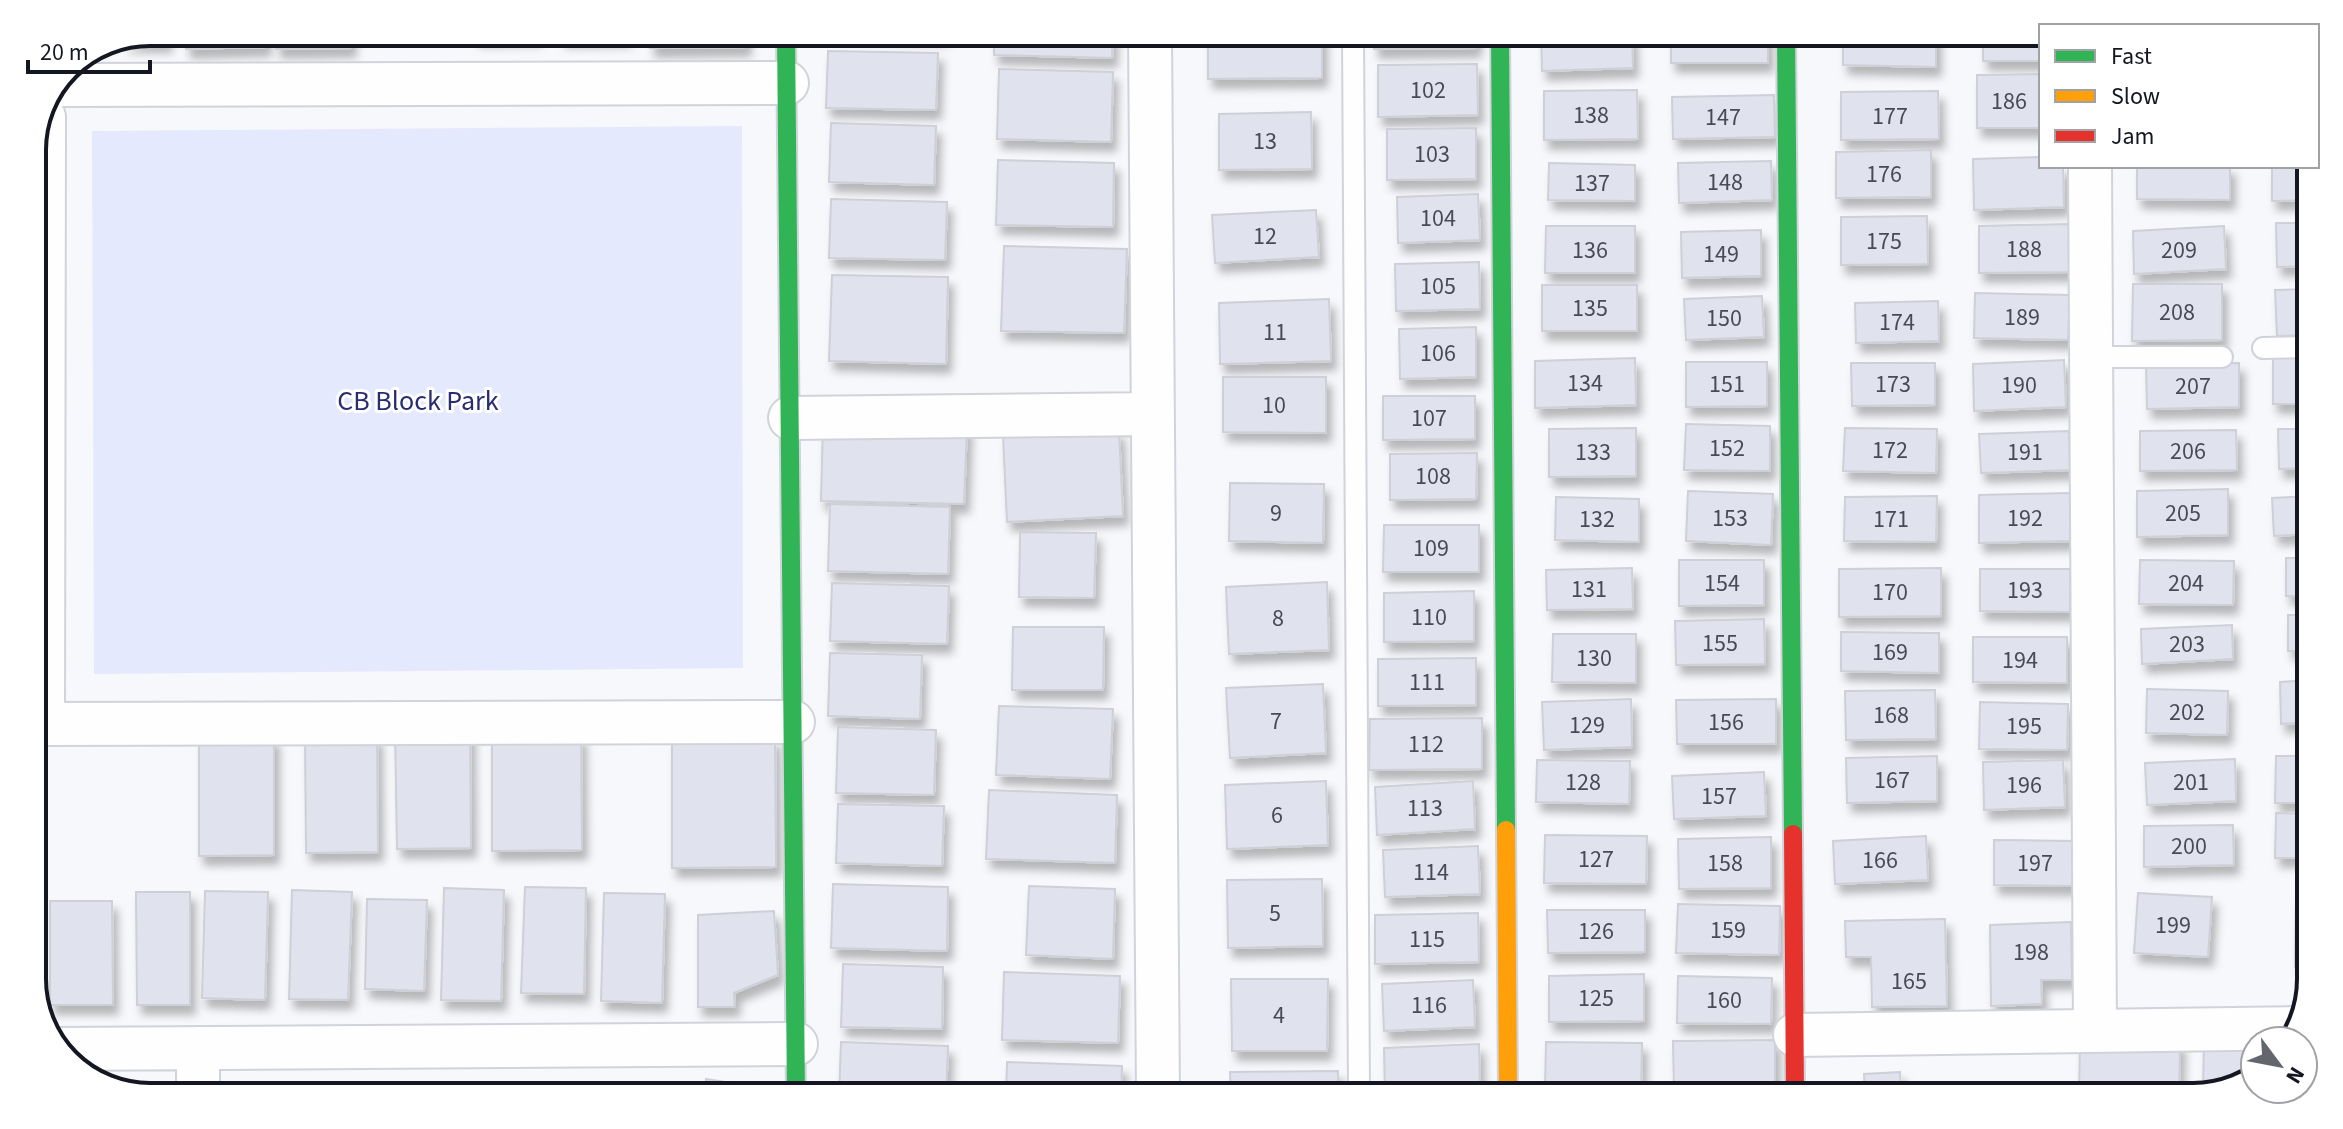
<svg xmlns="http://www.w3.org/2000/svg" width="2343" height="1129" font-family="'Source Sans 3',sans-serif">
  <style>
    .green { fill: #e4e9fd }
    .building { fill: #e0e2ed; stroke: #cecfd7; stroke-width: 2; filter: url(#shadow) }
    .lines { fill: none; stroke-linecap: round; stroke-linejoin: round }
    .lane-casing { stroke: #d1d3da; stroke-width: 24 }
    .street-casing { stroke: #d1d3da; stroke-width: 46 }
    .fast-casing { stroke: #d1d3da; stroke-width: 22 }
    .slow-casing { stroke: #d1d3da; stroke-width: 22 }
    .jam-casing { stroke: #d1d3da; stroke-width: 22 }
    .lane { stroke: #fefefe; stroke-width: 20 }
    .street { stroke: #fefefe; stroke-width: 42 }
    .fast { stroke: #30b455; stroke-width: 18 }
    .slow { stroke: #ff9f0a; stroke-width: 18 }
    .jam { stroke: #e5322d; stroke-width: 18 }
    .labels { text-anchor: middle; stroke-width: 6; stroke-linejoin: round; paint-order: stroke }
    .number-label { font-size: 24px; fill: #484b55 }
    .park-label { font-size: 28px; fill: #292d70; stroke: #fff }
    .rim { fill: none; stroke: #141721; stroke-width: 4 }
  </style>
  <defs>
    <filter id="shadow"><feDropShadow dx="5" dy="9" stdDeviation="4" flood-color="#0004"/></filter>
  </defs>
  <rect width="100%" height="100%" fill="#f7f8fb"/>
  <!-- green -->
  <path class="green" d="M742 126 743 668 94 674 92 131Z"/>
  <!-- building -->
  <path class="building" d="M150 32H167V43H123Z
    M185 32H266V47L186 49Z
    M276 32H351V48L276 49Z
    M475 32H537V36L475 37Z
    M561 32H626V37L561 38Z
    M650 32H746V47L650 48Z
    M827 32H943V36Z
    M994 32H1113L1112 58 994 55Z
    M1208 32H1322V78L1208 79Z
    M1374 32H1476V48L1374 49Z
    M1541 32H1632L1633 68 1542 71Z
    M1671 32H1768V63H1671Z
    M1843 32H1936V67L1843 65Z
    M1983 32H2041V61H1983Z
    M828 51 938 53 936 110 826 108Z
    M1477 64 1478 115 1378 117V65Z
    M999 69 1113 72 1111 142 997 139Z
    M2041 74V128H1977V75Z
    M1637 90 1638 139 1544 140V91Z
    M1938 91 1939 139 1841 140V92Z
    M1774 95 1775 137 1673 139 1672 97Z
    M1311 112 1312 169 1219 170V114Z
    M831 123 936 126 934 185 829 182Z
    M1476 128V179L1387 180V129Z
    M1931 150V197L1836 198V152Z
    M2041 157V166H2063L2064 207 1974 210 1973 159Z
    M998 160 1114 163 1113 227 996 225Z
    M1771 161 1772 200 1679 203 1678 163Z
    M1549 163 1635 165V201L1548 200Z
    M2137 166H2230V200L2137 199Z
    M2272 166H2311V200L2272 201Z
    M1478 194 1480 240 1398 243 1397 197Z
    M831 199 947 202 945 260 829 258Z
    M1316 210 1319 257 1215 263 1212 215Z
    M1927 216 1928 264 1841 265V217Z
    M2276 223H2311V266L2277 267Z
    M2069 224V272L1979 273V226Z
    M1546 226H1635V273H1545Z
    M2224 226 2226 269 2134 274 2133 231Z
    M1761 230V276L1682 278 1681 232Z
    M1004 246 1127 249 1124 333 1001 331Z
    M1479 262 1480 309 1396 311 1395 264Z
    M832 275 948 277 946 364 829 361Z
    M2133 284H2222V340L2132 341Z
    M1542 285H1637V331H1542Z
    M2311 289V335L2277 336 2275 290Z
    M1975 293 2070 295 2068 340 1974 338Z
    M1762 296 1764 337 1686 340 1684 299Z
    M1329 299 1331 361 1220 364 1219 303Z
    M1938 301 1939 341 1856 343 1855 303Z
    M1476 327V377L1400 379 1399 329Z
    M2311 357V404H2273V358Z
    M1635 358 1636 405 1535 408V361Z
    M2064 360 2066 407 1974 411 1973 364Z
    M1686 362H1767V406L1686 407Z
    M1851 363H1935V405L1852 406Z
    M2239 363V407L2147 409 2146 364Z
    M1223 377H1326V433L1223 432Z
    M1383 396H1475V439L1383 440Z
    M823 422 967 426 964 504 821 501Z
    M1686 424 1770 426V471L1684 470Z
    M1636 428V476L1549 477V429Z
    M1845 428 1937 429 1936 473 1843 471Z
    M2278 429H2311V468L2279 469Z
    M1119 430 1123 516 1007 522 1003 436Z
    M2236 430 2237 470 2140 471V431Z
    M2069 431 2070 470 1981 473 1979 434Z
    M1477 453 1476 499 1390 500V454Z
    M1230 483 1324 484 1323 543 1229 541Z
    M2228 489V535L2137 537V491Z
    M1688 491 1773 494 1771 545 1686 541Z
    M2070 493V541L1979 543V495Z
    M1937 496 1936 542 1844 541 1845 497Z
    M2311 496V534L2274 536 2272 498Z
    M1556 497 1639 499V542L1555 540Z
    M830 504 950 507 948 574 828 571Z
    M1384 525H1479V572H1383Z
    M1020 532 1096 533 1094 598 1019 597Z
    M2286 558H2311V596H2286Z
    M1679 560H1764V605L1679 606Z
    M2140 560 2234 561 2233 605 2139 604Z
    M1632 568 1633 609 1547 610 1546 570Z
    M1941 568V616L1839 617V569Z
    M1980 569H2070V612L1980 611Z
    M1327 582 1329 650 1229 654 1226 587Z
    M832 583 949 586 947 644 830 641Z
    M1474 591V641L1384 642V593Z
    M2288 615H2311V651H2288Z
    M1764 619 1765 664 1676 665 1675 621Z
    M2232 625 2233 659 2142 664 2141 629Z
    M1013 627H1104L1103 690H1012Z
    M1841 632 1939 633V673L1841 671Z
    M1553 634H1636V683L1552 682Z
    M1973 637H2067V683L1973 682Z
    M830 653 922 655 920 719 828 716Z
    M1476 658V705L1378 706V659Z
    M2311 680V722L2281 724 2280 682Z
    M1323 684 1326 753 1230 758 1226 688Z
    M2147 689 2228 691 2227 735 2146 733Z
    M1935 690 1936 739 1846 740 1845 691Z
    M1631 699 1632 747 1544 750 1542 702Z
    M1776 699V744H1677L1676 700Z
    M1980 702 2068 704 2067 750 1979 749Z
    M999 706 1113 709 1110 779 996 775Z
    M1482 718V769L1369 770 1370 719Z
    M838 727 936 730 934 795 836 793Z
    M395 729H470L471 848 397 849Z
    M581 735 582 850 492 851V736Z
    M305 736H377L378 852 306 853Z
    M274 737V855L199 856V738Z
    M775 738 776 867 672 868V739Z
    M1937 756V801L1847 803 1846 758Z
    M2276 756H2311V803H2275Z
    M2235 759 2236 801 2147 805 2145 763Z
    M1537 760 1630 761 1629 804 1536 802Z
    M2063 760 2065 807 1984 810 1983 762Z
    M1764 772 1766 816 1674 819 1672 776Z
    M1326 781 1328 845 1227 849 1225 785Z
    M1473 781 1475 829 1377 835 1375 787Z
    M989 790 1117 795 1115 863 986 859Z
    M838 804 944 806 942 866 836 863Z
    M2276 813 2311 814V858H2275Z
    M2233 825 2234 865 2144 867V826Z
    M1545 835 1647 836 1646 884 1544 883Z
    M1926 836 1928 880 1835 884 1833 841Z
    M1771 837V888L1679 889 1678 839Z
    M1994 840 2076 841 2075 886 1994 885Z
    M1478 846 1480 894 1385 897 1383 850Z
    M1322 879 1323 946 1228 948 1227 880Z
    M833 884 948 887 947 951 831 948Z
    M1029 886 1115 889 1113 959 1026 955Z
    M525 887 586 888 584 994 521 993Z
    M444 888 504 890 501 1001 441 1000Z
    M292 890 352 892 348 1000 289 999Z
    M205 891 268 892 265 1000 202 998Z
    M136 892H190V1005H137Z
    M604 893 665 894 662 1003 601 1001Z
    M2138 893 2212 897 2208 957 2134 953Z
    M2296 898H2311V967H2295Z
    M367 899 427 900 424 991 365 989Z
    M50 901H112L113 1005H50Z
    M1678 904 1780 906 1779 955 1676 953Z
    M1547 910H1645V952L1548 953Z
    M774 911 778 975 734 993 735 1007H698V915Z
    M1478 913 1479 962 1375 964V915Z
    M1945 919 1947 1006 1872 1007 1871 957H1846L1845 921Z
    M2071 922 2072 980H2041L2042 1004 1991 1006 1990 925Z
    M843 964 943 967 942 1029 841 1027Z
    M1004 972 1120 976 1118 1043 1002 1040Z
    M1644 974V1021L1549 1022V976Z
    M1678 976 1772 978 1771 1024 1677 1023Z
    M1231 979H1328L1327 1051H1232Z
    M1473 980 1475 1027 1384 1031 1382 984Z
    M2204 1037 2255 1041V1078L2203 1094Z
    M1775 1040V1091L1674 1092 1673 1041Z
    M2080 1040 2180 1042 2179 1097H2079Z
    M841 1042 948 1046 946 1097H839Z
    M1546 1042 1642 1043 1641 1092 1545 1090Z
    M1479 1044 1480 1090 1385 1094 1384 1048Z
    M1007 1062 1122 1066 1121 1097H1006Z
    M1338 1071V1097H1231L1230 1072Z
    M1900 1072 1901 1097H1865L1864 1074Z
    M706 1079 739 1084 738 1097H706Z
    M382 1085V1097H326V1087Z
    M306 1089 307 1097H228V1091Z
    M403 1094 466 1095V1097H403Z"/>
  <g class="lines">
    <defs>
      <path id="lane" d="M1353 32 1359 1097
        M2263 348 2311 347
        M2092 357H2222"/>
      <path id="street" d="M1150 32 1158 1097
        M58 85 787 83
        M2090 166 2095 1031
        M790 418 1153 414
        M32 724 793 722
        M43 724 44 117
        M1795 1035 2300 1028
        M56 1049 796 1044
        M198 1097V1048"/>
      <path id="fast" d="M786 32 796 1097
        M1500 32 1506 830
        M1786 32 1793 834"/>
      <path id="slow" d="M1506 830 1508 1097"/>
      <path id="jam" d="M1793 834 1795 1097"/>
    </defs>
    <!-- lane casing -->
    <use href="#lane" class="lane-casing"/>
    <!-- street casing -->
    <use href="#street" class="street-casing"/>
    <!-- fast casing -->
    <use href="#fast" class="fast-casing"/>
    <!-- slow casing -->
    <use href="#slow" class="slow-casing"/>
    <!-- jam casing -->
    <use href="#jam" class="jam-casing"/>
    <!-- lane -->
    <use href="#lane" class="lane"/>
    <!-- street -->
    <use href="#street" class="street"/>
    <!-- fast -->
    <use href="#fast" class="fast"/>
    <!-- slow -->
    <use href="#slow" class="slow"/>
    <!-- jam -->
    <use href="#jam" class="jam"/>
  </g>
  <g class="labels">
    <!-- number labels -->
    <g class="number-label">
      <text x="1428" y="98">102</text>
      <text x="2009" y="109">186</text>
      <text x="1591" y="123">138</text>
      <text x="1890" y="124">177</text>
      <text x="1723" y="125">147</text>
      <text x="1265" y="149">13</text>
      <text x="1432" y="162">103</text>
      <text x="1884" y="182">176</text>
      <text x="1725" y="190">148</text>
      <text x="1592" y="191">137</text>
      <text x="1438" y="226">104</text>
      <text x="1265" y="244">12</text>
      <text x="1884" y="249">175</text>
      <text x="2024" y="257">188</text>
      <text x="1590" y="258">136</text>
      <text x="2179" y="258">209</text>
      <text x="1721" y="262">149</text>
      <text x="1438" y="294">105</text>
      <text x="1590" y="316">135</text>
      <text x="2177" y="320">208</text>
      <text x="2022" y="325">189</text>
      <text x="1724" y="326">150</text>
      <text x="1897" y="330">174</text>
      <text x="1275" y="340">11</text>
      <text x="1438" y="361">106</text>
      <text x="1585" y="391">134</text>
      <text x="1727" y="392">151</text>
      <text x="1893" y="392">173</text>
      <text x="2019" y="393">190</text>
      <text x="2193" y="394">207</text>
      <text x="1274" y="413">10</text>
      <text x="1429" y="426">107</text>
      <text x="1727" y="456">152</text>
      <text x="1890" y="458">172</text>
      <text x="2188" y="459">206</text>
      <text x="1593" y="460">133</text>
      <text x="2025" y="460">191</text>
      <text x="1433" y="484">108</text>
      <text x="1276" y="521">9</text>
      <text x="2183" y="521">205</text>
      <text x="1730" y="526">153</text>
      <text x="2025" y="526">192</text>
      <text x="1597" y="527">132</text>
      <text x="1891" y="527">171</text>
      <text x="1431" y="556">109</text>
      <text x="1722" y="591">154</text>
      <text x="2186" y="591">204</text>
      <text x="1589" y="597">131</text>
      <text x="2025" y="598">193</text>
      <text x="1890" y="600">170</text>
      <text x="1429" y="625">110</text>
      <text x="1278" y="626">8</text>
      <text x="1720" y="651">155</text>
      <text x="2187" y="652">203</text>
      <text x="1890" y="660">169</text>
      <text x="1594" y="666">130</text>
      <text x="2020" y="668">194</text>
      <text x="1427" y="690">111</text>
      <text x="2187" y="720">202</text>
      <text x="1891" y="723">168</text>
      <text x="1276" y="729">7</text>
      <text x="1726" y="730">156</text>
      <text x="1587" y="733">129</text>
      <text x="2024" y="734">195</text>
      <text x="1426" y="752">112</text>
      <text x="1892" y="788">167</text>
      <text x="1583" y="790">128</text>
      <text x="2191" y="790">201</text>
      <text x="2024" y="793">196</text>
      <text x="1719" y="804">157</text>
      <text x="1425" y="816">113</text>
      <text x="1277" y="823">6</text>
      <text x="2189" y="854">200</text>
      <text x="1596" y="867">127</text>
      <text x="1880" y="868">166</text>
      <text x="1725" y="871">158</text>
      <text x="2035" y="871">197</text>
      <text x="1431" y="880">114</text>
      <text x="1275" y="921">5</text>
      <text x="2173" y="933">199</text>
      <text x="1728" y="938">159</text>
      <text x="1596" y="939">126</text>
      <text x="1427" y="947">115</text>
      <text x="2031" y="960">198</text>
      <text x="1909" y="989">165</text>
      <text x="1596" y="1006">125</text>
      <text x="1724" y="1008">160</text>
      <text x="1429" y="1013">116</text>
      <text x="1279" y="1023">4</text>
    </g>
    <!-- park labels -->
    <g class="park-label">
      <text x="418" y="410">CB Block Park</text>
    </g>
  </g>
  <!-- crop -->
  <path d="M0 0H2343V1129H0ZM150 46H2193A104 104 0 0 1 2297 150V979A104 104 0 0 1 2193 1083H150A104 104 0 0 1 46 979V150A104 104 0 0 1 150 46Z" fill="#fff" fill-rule="evenodd"/>
  <path class="rim" d="M150 46H2193A104 104 0 0 1 2297 150V979A104 104 0 0 1 2193 1083H150A104 104 0 0 1 46 979V150A104 104 0 0 1 150 46Z"/>
  <!-- legend -->
  <rect x="2039" y="24" width="280" height="144" fill="#ffffff" stroke="#a1a2a6" stroke-width="2"/>
  <rect x="2055" y="50" width="40" height="12" fill="#30b455" stroke="#a1a2a6" stroke-width="2"/>
  <text x="2111" y="64" font-size="24" fill="#141721">Fast</text>
  <rect x="2055" y="90" width="40" height="12" fill="#ff9f0a" stroke="#a1a2a6" stroke-width="2"/>
  <text x="2111" y="104" font-size="24" fill="#141721">Slow</text>
  <rect x="2055" y="130" width="40" height="12" fill="#e5322d" stroke="#a1a2a6" stroke-width="2"/>
  <text x="2111" y="144" font-size="24" fill="#141721">Jam</text>
  <!-- north arrow -->
  <g transform="translate(2279 1065) rotate(122)"><circle r="38" fill="#ffffff" stroke="#a1a2a6" stroke-width="2"/>
  <path d="M0-6L14 30L0 20L-14 30Z" fill="#63666d"/>
  <text y="-12" font-size="22" font-weight="bold" text-anchor="middle" fill="#141721">N</text>
  </g>
  <!-- scale -->
  <path d="M28 60v12h122v-12" fill="none" stroke="#141721" stroke-width="4"/>
  <text x="40" y="60" font-size="24" fill="#141721" stroke="#ffffff" stroke-width="6" paint-order="stroke">20 m</text>
</svg>
